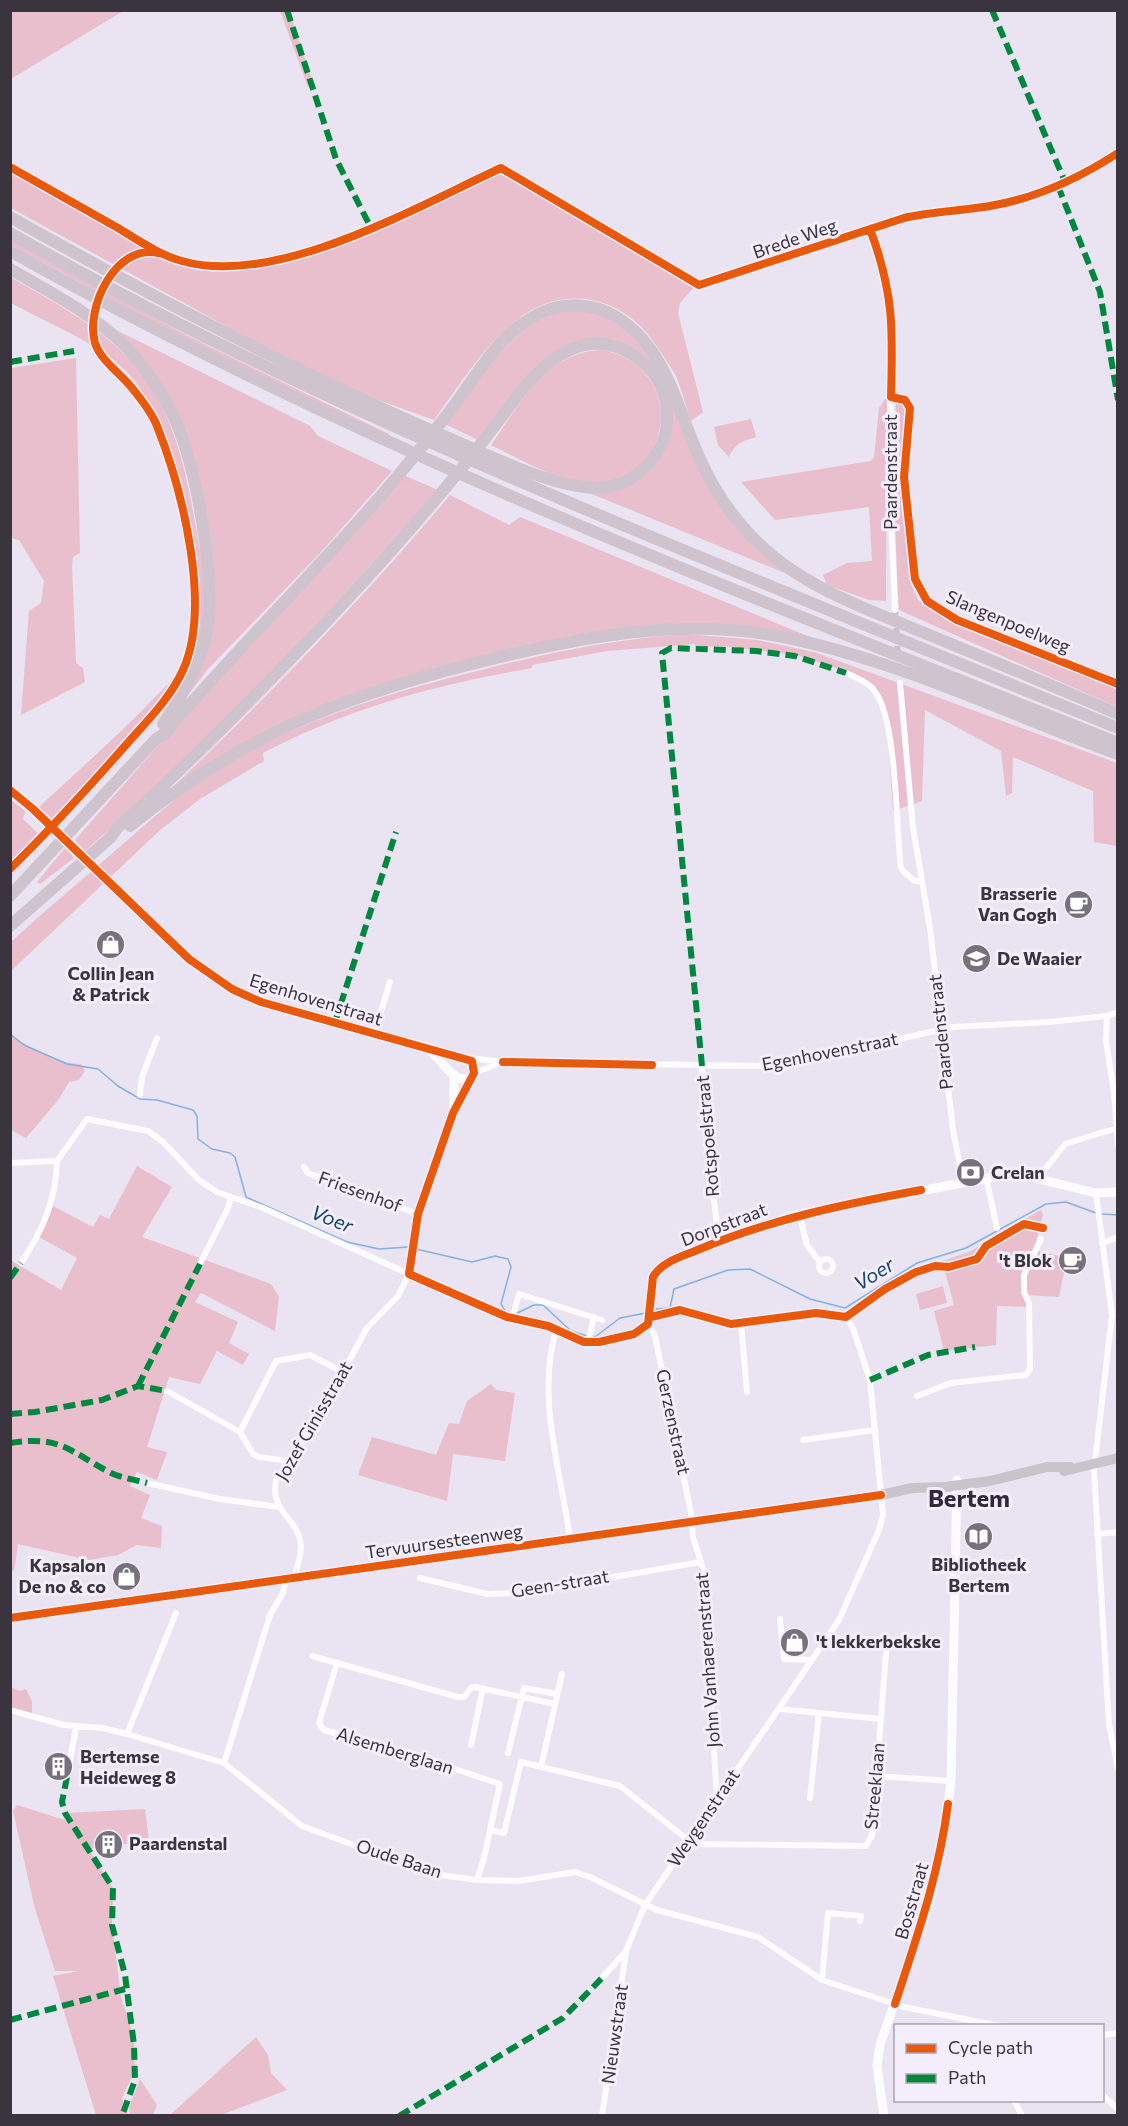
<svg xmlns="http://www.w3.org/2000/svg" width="1128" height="2126" font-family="Commissioner,sans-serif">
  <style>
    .green { fill: #e9becd }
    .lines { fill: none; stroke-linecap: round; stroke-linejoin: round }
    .stream { stroke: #83b1e5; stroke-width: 1.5 }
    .street-tunnel { stroke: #c7c0cd; stroke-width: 6; stroke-dasharray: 6 3; stroke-linecap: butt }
    .street { stroke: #fcfbfd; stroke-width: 6 }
    .secondary { stroke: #fcfbfd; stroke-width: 9 }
    .primary { stroke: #c9c4cb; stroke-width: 10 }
    .highway { stroke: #cfc4ce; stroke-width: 12 }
    .quiet { stroke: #00873e; stroke-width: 6; stroke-dasharray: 12 6; stroke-linecap: butt }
    .cycleway-casing { stroke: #f4edfc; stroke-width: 11 }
    .cycleway { stroke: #e8590c; stroke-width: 8 }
    .labels { text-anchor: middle; stroke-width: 6; stroke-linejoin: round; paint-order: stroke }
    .street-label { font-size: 18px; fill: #39343e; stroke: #f4edfc }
    .poi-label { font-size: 18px; font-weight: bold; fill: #39343e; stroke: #f4edfc; text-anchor: start }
    .water-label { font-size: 20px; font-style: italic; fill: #154672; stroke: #f4edfc }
    .district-label { font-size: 24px; font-weight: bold; fill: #32293c; stroke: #f4edfc }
  </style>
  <rect width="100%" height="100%" fill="#eae3f1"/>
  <!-- green -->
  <path class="green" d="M11 10H123V11L11 79Z
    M280 11H289L314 85 308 87Z
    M11 169 178 263 228 270 263 267 287 262 502 171 691 284 693 288 680 303 678 313 703 412 691 421C685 405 681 383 672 369 661 353 651 335 636 322 599 290 549 291 512 324 481 350 458 387 434 420L359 393 264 347 11 208Z
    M11 240 188 336 389 434 387 437 186 340 11 245Z
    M10 277C56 303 105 329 139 370 174 415 185 467 195 522 203 566 211 612 195 656 179 698 151 727 121 758L118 764 55 821 39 807C79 770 120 734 157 695 166 686 179 676 184 665 217 596 179 426 127 372 99 343 47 323 11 303Z
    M591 310C627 324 639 343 661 373L638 354 570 345 478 440 445 424C473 388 505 330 549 313 561 309 578 311 591 310Z
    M108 326 310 426 318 436 392 471 322 551 208 669 187 696 213 620 214 575 184 436Z
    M603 350C694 370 671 495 580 482 549 477 518 458 491 445 520 404 546 351 603 350Z
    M76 358 80 553 73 557 72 566 76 663 83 668 85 682 21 715 29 611 41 603 44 581 19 540 11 538V368Z
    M667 392 692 451 759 550 785 573 587 492 658 460Z
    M887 396 886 601 869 600 827 585 823 575 847 563 872 561 869 507 775 520 741 482 871 461 874 457 879 408Z
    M900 401 907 407 902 455 901 503 911 583 918 600 944 618 1117 689V707L899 610C895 540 893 472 896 403Z
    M751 419 756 437C742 441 735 444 729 457L718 445 714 427Z
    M403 475 438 490C326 616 212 740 85 851L75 840 200 698Z
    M450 495 509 525 520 517 822 642 744 626 711 623 641 626 353 694 303 713 256 736 173 787C270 694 364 598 450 495Z
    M685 634 757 640 814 652 1117 763V846L1094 842 1093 791 1013 757 1012 793 1006 796 1001 751 925 710 922 801 893 811 886 707 875 686 857 675 797 655 722 646 695 647V644L607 651 532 665V668C435 685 351 707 263 753L264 761 200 799 159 831 11 971V942C45 910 81 881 116 850 148 823 179 793 215 771 299 720 390 692 485 669 552 652 617 639 685 634Z
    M11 800 25 811 23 819 44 839 11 877Z
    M65 848 74 858 40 884 37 882Z
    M11 1034C28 1048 59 1064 81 1064L85 1071 79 1080 69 1082 59 1099 26 1138 11 1130Z
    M137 1166 172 1187 142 1237 271 1284 279 1297 275 1331 201 1293 195 1302 238 1322 229 1343 249 1354 243 1365 217 1351 200 1384 169 1377 147 1447 167 1452 157 1480 137 1472 130 1486 150 1495 141 1518 162 1526 161 1548 137 1545 118 1555 89 1560 18 1544 14 1571H11L10 1263 12 1261 61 1290 77 1258 39 1237 53 1206 93 1227 100 1215 109 1219Z
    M1041 1210 1043 1214 1034 1250 1067 1258 1059 1297 1026 1295 1029 1307 997 1306 996 1345 944 1351 934 1311 954 1305 944 1268 937 1263 969 1252Z
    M943 1286 947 1303 920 1310 916 1294Z
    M491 1384 496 1390 515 1393 505 1461 453 1454 447 1501 358 1475 372 1437 436 1455 449 1423 459 1424 467 1401Z
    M11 1687 20 1691 26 1689 32 1701V1715L11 1707Z
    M17 1805 71 1822 73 1825 67 1813 145 1809 149 1841 89 1849 113 1888 112 1925 121 1997 134 2037 135 2070 122 2098 128 2115H96L53 1976 79 1971H55L35 1909 13 1811Z
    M256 2037 268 2055 271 2073 287 2090 221 2115H170Z
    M140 2079 157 2105 153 2115H130L129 2107Z"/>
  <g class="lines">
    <!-- stream -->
    <path class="stream" d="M10 1034 24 1045 67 1064 98 1069 118 1086 140 1099 157 1100 193 1110 197 1116 198 1139 212 1149 230 1153 235 1157 246 1197 347 1242 379 1249 408 1247
      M1101 1214 1118 1215
      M416 1249 472 1262 495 1256 508 1259 511 1267 501 1304 505 1311 510 1313
      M656 1309 670 1308 674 1289 728 1270 750 1269 810 1299 845 1308 917 1263 966 1248 1046 1204 1066 1202 1096 1213
      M515 1314 534 1305H543L571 1331 587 1336
      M592 1336 595 1337 620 1318 646 1313"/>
    <!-- street-tunnel -->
    <path class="street-tunnel" d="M895 610 898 655"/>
    <!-- street -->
    <path class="street" d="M10 167C46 187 82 208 118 228 138 240 159 255 182 261 276 288 416 207 501 168L699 285 904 218C934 211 965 211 995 205 1039 197 1081 177 1118 153
      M870 229 884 269 891 305 890 491 895 610
      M891 397 905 400C916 410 907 436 906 449 903 476 907 571 920 592 928 606 943 613 957 620L1118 684
      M846 673C857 678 869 682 876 693 897 724 896 828 901 869L913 880 922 882
      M900 683 913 828 930 928 953 1130 963 1181
      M1107 1016 1106 1041 1114 1092 1118 1145
      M374 1034 390 982
      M470 1058 503 1062 767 1066 809 1059 953 1027 1049 1022 1107 1016 1118 1012
      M702 1066 704 1120 719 1241
      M474 1073 500 1063
      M140 1095 142 1077 157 1038
      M57 1161 87 1119 148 1131 163 1142 199 1180 217 1192 263 1208 409 1274 398 1296 367 1328 316 1422 276 1480C270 1512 295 1516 300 1540 303 1552 297 1566 294 1578
      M10 1163 57 1161
      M304 1167 308 1173 418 1214
      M986 1177 997 1228
      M1039 1177 1065 1144 1117 1128
      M1096 1193 1112 1315 1094 1470 1109 1725 1118 1768
      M799 1214 807 1245 820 1262
      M1102 1243 1118 1237
      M819 1266a7 7 0 1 1 14 0a7 7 0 1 1-14 0Z
      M21 1263C43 1230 56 1200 57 1161
      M200 1264 228 1208 231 1197
      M514 1312 519 1294 602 1320
      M648 1324 655 1336 691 1513 693 1537 703 1569 717 1799
      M741 1324 747 1392
      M556 1330C536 1399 561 1470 570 1539
      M588 1343 594 1317
      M167 1391 240 1432 253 1454 259 1457 289 1461
      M917 1396 951 1383 1026 1375 1030 1369 1029 1303 1024 1292V1275L1041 1239
      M240 1432 276 1361 310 1355 343 1372
      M803 1440 875 1430
      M147 1483 220 1499 279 1507
      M1097 1534 1118 1532
      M420 1578 487 1594 520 1593 701 1562
      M780 1619 784 1659 812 1660
      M312 1656 337 1663
      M779 1709 881 1719
      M13 1711 64 1725 103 1728 127 1734 224 1763 302 1826 433 1874 477 1880 519 1881 575 1872 590 1877 657 1910 758 1937 822 1980 904 2007 1000 2026
      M127 1734 176 1613
      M471 1745 483 1688
      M508 1753 524 1688 557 1694
      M224 1763 270 1615 283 1593 286 1579
      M541 1767 562 1674
      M876 1776 951 1781
      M67 1777 76 1727
      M810 1798 819 1713
      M490 1830 504 1833 521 1762 620 1786 688 1840
      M686 1844 866 1846 872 1835 886 1653
      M477 1880 484 1858 500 1784 416 1756 324 1730 319 1723 337 1663 458 1697H464L471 1688 475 1687 555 1704
      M602 1978 626 1951 645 1905 839 1620 879 1530 883 1515 870 1380 853 1328 846 1317 816 1313 731 1324 680 1310 651 1317
      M822 1980 828 1913 861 1916 860 1921
      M1102 2035 1118 2033
      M1102 2095 1118 2109
      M1014 2100 1022 2116
      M602 2116 626 1952"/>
    <!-- secondary -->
    <path class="secondary" d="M10 790 33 809 189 959 232 989 261 1002 472 1061 474 1073 453 1113 418 1214 409 1274 507 1317 548 1326 584 1342H599L634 1334 648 1324 652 1280 662 1266 719 1241 799 1214 1015 1173 1096 1193 1118 1192
      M429 1050C442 1059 454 1085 470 1078
      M454 1076V1107
      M884 2116 877 2066 880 2045 930 1901 943 1843 951 1781 957 1480"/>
    <!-- primary -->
    <path class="primary" d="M1064 1471 1118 1458
      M10 1618 881 1495 912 1488 945 1487 990 1481 1047 1467H1070"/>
    <!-- highway -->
    <path class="highway" d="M10 217C154 298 300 374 451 439 490 456 556 489 599 488 636 486 668 453 667 416 667 395 658 374 641 361 589 319 543 361 512 403 442 498 363 585 281 669 228 723 175 777 118 827L111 837 10 926
      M10 233C227 357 453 455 683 550 828 610 972 669 1118 728
      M10 251C364 450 742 593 1118 743
      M10 269C50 292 95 315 127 348 147 370 165 397 177 424 197 473 217 583 206 635 199 668 182 697 163 724
      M130 826C249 730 349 694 496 658 591 635 685 618 783 637 898 660 1007 714 1118 754
      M10 896 156 739 164 734C237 648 318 570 391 484 412 459 433 433 453 407 476 376 497 337 531 318 560 300 597 301 624 322 668 354 678 411 700 459 717 497 742 531 775 558 818 592 872 611 922 632 988 659 1053 686 1118 714"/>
    <!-- quiet -->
    <path class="quiet" d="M287 10 336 159 371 228
      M992 10 1065 182
      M1058 186 1100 292 1118 400
      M10 362 74 351
      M335 1022 396 832
      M702 1066 662 653 671 648 756 651 795 656 846 673
      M10 1278 21 1263
      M870 1380 928 1355 975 1347
      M138 1386 200 1264
      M10 1414 35 1412 102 1400 138 1386 167 1391
      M10 1443C62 1435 70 1452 111 1473 122 1478 136 1480 147 1483
      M67 1777 62 1802 65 1813 113 1888 112 1925 125 1975 134 2045 135 2080 122 2116
      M10 2020 125 1989
      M399 2116 563 2018 602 1978"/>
    <defs>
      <path id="cycleway" d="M10 167C46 187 82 208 118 228 138 240 159 255 182 261 276 288 416 207 501 168L699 285 904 218C934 211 965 211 995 205 1039 197 1081 177 1118 153
        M870 229C894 293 893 330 891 397L905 400 910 408 904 477 915 579 927 601 957 620 1118 684
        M10 790 33 809 189 959 232 989 261 1002 472 1061 474 1073 453 1113 418 1214 409 1274 507 1317 548 1326 584 1342H599L634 1334 648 1324 653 1277C662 1261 684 1256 700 1249 772 1219 845 1204 921 1190
        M10 869C50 830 88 788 125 746 146 722 170 699 183 670 212 606 182 489 157 426 152 413 141 399 132 388 120 373 101 361 95 343 85 307 116 243 159 253
        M503 1062 652 1065
        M651 1317 680 1310 731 1324 816 1313 846 1317 885 1289 916 1272 935 1266 949 1267 977 1259 986 1246 1024 1224 1043 1228
        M10 1618 881 1495
        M895 2004C917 1937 939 1874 948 1804"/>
    </defs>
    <!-- cycleway casing -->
    <use href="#cycleway" class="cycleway-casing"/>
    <!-- cycleway -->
    <use href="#cycleway" class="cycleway"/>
  </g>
  <!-- icons -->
  <defs>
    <symbol id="cafe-disc" viewBox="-11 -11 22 22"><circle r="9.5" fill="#77717d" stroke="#f4edfc"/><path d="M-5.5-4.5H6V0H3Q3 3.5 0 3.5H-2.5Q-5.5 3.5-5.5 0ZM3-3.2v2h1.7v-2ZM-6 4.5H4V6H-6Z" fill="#fff"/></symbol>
    <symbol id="shop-disc" viewBox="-11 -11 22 22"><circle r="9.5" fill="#77717d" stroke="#f4edfc"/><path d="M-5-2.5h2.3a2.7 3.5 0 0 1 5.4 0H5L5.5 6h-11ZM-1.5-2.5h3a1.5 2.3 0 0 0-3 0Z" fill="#fff"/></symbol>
    <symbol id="school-disc" viewBox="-11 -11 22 22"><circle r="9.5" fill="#77717d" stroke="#f4edfc"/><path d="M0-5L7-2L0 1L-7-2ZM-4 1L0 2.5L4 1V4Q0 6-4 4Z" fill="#fff"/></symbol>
    <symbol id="bank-disc" viewBox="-11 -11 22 22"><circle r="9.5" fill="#77717d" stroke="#f4edfc"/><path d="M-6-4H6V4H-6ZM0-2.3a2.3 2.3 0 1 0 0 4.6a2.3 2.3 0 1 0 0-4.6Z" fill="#fff"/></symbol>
    <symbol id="library-disc" viewBox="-11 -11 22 22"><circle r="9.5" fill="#77717d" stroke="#f4edfc"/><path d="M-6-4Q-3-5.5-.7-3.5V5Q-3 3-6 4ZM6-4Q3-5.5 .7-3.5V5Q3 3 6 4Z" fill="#fff"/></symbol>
    <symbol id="building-disc" viewBox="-11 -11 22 22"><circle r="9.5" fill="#77717d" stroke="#f4edfc"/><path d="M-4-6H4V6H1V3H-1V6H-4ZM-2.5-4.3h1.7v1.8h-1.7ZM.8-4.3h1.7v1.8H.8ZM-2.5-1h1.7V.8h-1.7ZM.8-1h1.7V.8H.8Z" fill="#fff"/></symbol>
  </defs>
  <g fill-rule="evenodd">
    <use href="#cafe-disc" x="1062" y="888" width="33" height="33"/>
    <use href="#shop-disc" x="94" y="928" width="33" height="33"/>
    <use href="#school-disc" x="960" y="942" width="33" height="33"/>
    <use href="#bank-disc" x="954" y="1156" width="33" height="33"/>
    <use href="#cafe-disc" x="1056" y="1244" width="33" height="33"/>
    <use href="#library-disc" x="962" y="1520" width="33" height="33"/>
    <use href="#shop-disc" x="110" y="1560" width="33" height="33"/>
    <use href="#shop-disc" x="778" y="1626" width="33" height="33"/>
    <use href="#building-disc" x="42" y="1750" width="33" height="33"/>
    <use href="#building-disc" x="92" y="1828" width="33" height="33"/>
  </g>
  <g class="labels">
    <!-- street labels -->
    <g class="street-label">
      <text transform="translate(795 239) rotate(-19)" y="6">Brede Weg</text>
      <text transform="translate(891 472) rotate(-90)" y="6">Paardenstraat</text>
      <text transform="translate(1008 622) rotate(23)" y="6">Slangenpoelweg</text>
      <text transform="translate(316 1000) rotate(17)" y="6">Egenhovenstraat</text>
      <text transform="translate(941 1032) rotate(-96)" y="6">Paardenstraat</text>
      <text transform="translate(830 1052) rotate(-11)" y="6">Egenhovenstraat</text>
      <text transform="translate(708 1136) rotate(-95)" y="6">Rotspoelstraat</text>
      <text transform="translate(360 1192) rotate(20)" y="6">Friesenhof</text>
      <text transform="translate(724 1225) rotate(-21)" y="6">Dorpstraat</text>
      <text transform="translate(314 1421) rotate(-60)" y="6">Jozef Ginisstraat</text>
      <text transform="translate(673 1422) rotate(78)" y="6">Gerzenstraat</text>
      <text transform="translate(444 1542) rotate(-8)" y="6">Tervuursesteenweg</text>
      <text transform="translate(560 1584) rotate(-9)" y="6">Geen-straat</text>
      <text transform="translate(708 1660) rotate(-94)" y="6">John Vanhaerenstraat</text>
      <text transform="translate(395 1751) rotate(17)" y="6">Alsemberglaan</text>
      <text transform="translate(875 1786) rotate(-85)" y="6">Streeklaan</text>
      <text transform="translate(704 1818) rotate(-56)" y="6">Weygenstraat</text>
      <text transform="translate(399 1859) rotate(18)" y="6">Oude Baan</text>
      <text transform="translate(912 1901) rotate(-74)" y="6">Bosstraat</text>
      <text transform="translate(615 2034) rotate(-82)" y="6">Nieuwstraat</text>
    </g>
    <!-- poi labels -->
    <g class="poi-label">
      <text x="1057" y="900" text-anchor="end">Brasserie<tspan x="1057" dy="21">Van Gogh</tspan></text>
      <text x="997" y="965">De Waaier</text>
      <text x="111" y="980" text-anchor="middle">Collin Jean<tspan x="111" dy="21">&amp; Patrick</tspan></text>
      <text x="991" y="1179">Crelan</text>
      <text x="1052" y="1267" text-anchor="end">'t Blok</text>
      <text x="979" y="1571" text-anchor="middle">Bibliotheek<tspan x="979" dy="21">Bertem</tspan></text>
      <text x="106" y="1572" text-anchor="end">Kapsalon<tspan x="106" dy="21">De no &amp; co</tspan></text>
      <text x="816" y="1648">'t lekkerbekske</text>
      <text x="80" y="1763">Bertemse<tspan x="80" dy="21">Heideweg 8</tspan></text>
      <text x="129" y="1850">Paardenstal</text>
    </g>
    <!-- water labels -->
    <g class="water-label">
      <text transform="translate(332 1219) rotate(22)" y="7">Voer</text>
      <text transform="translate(874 1274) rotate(-32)" y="7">Voer</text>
    </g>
    <!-- district labels -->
    <g class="district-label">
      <text x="969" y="1507">Bertem</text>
    </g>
  </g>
  <!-- border -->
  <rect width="1128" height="2126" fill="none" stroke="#39343e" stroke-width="24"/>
  <!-- legend -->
  <rect x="894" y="2024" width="210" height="78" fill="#f4edfc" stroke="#a9a3b0" stroke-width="1.5"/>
  <rect x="906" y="2044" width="30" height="9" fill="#e8590c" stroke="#a9a3b0" stroke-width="1.5"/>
  <text x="948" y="2054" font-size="18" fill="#39343e">Cycle path</text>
  <rect x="906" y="2074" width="30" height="9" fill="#00873e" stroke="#a9a3b0" stroke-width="1.5"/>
  <text x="948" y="2084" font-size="18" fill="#39343e">Path</text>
</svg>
